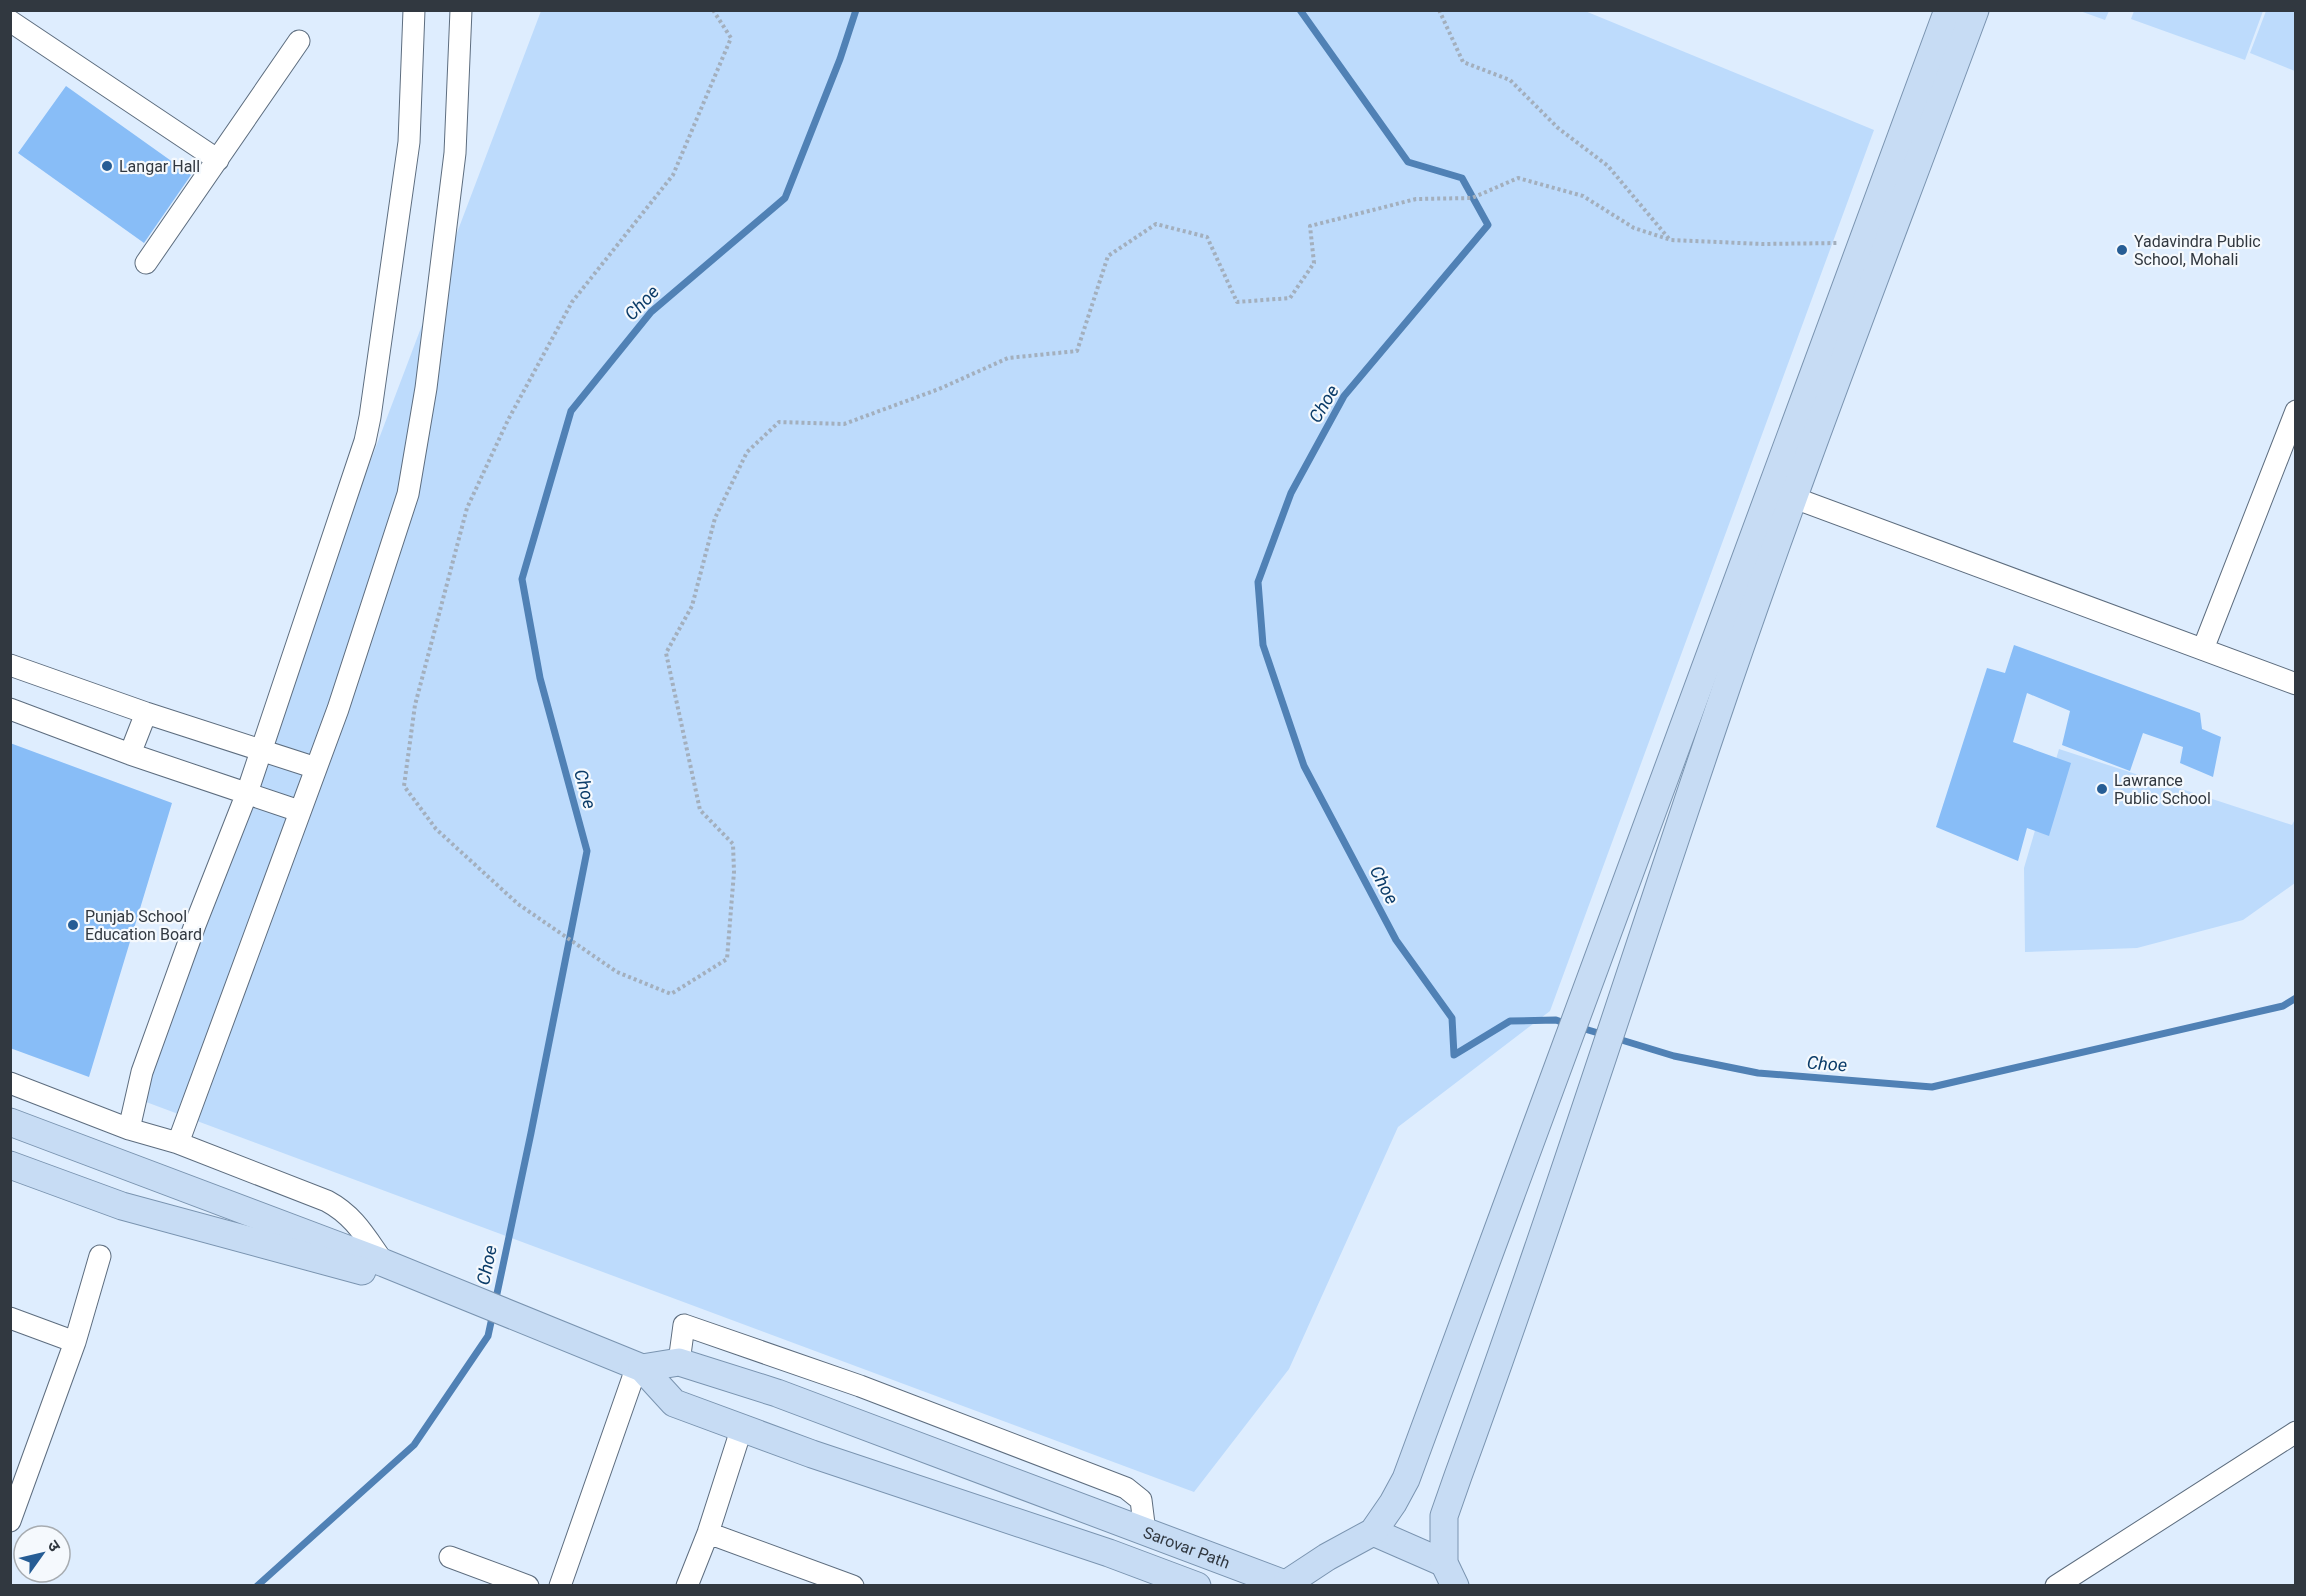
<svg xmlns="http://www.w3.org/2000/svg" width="2306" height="1596" font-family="Roboto,'Noto Sans Devanagari',sans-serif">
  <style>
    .green { fill: #bddbfc }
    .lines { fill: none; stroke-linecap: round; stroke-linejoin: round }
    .stream { stroke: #5081b5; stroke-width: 7 }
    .building { fill: #88bdf7 }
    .minor-casing { stroke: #5d6d7f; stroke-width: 23 }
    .major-casing { stroke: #7a94b0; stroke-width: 29 }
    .path { stroke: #a3afbd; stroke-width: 4; stroke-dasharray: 3 3; stroke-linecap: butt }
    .minor { stroke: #fff; stroke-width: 21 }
    .major { stroke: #c7dcf4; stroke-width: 27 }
    .poi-dot { fill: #265d95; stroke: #f5f9fd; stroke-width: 2 }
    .labels { text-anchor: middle; stroke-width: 4.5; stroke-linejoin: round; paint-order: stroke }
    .poi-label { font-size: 16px; fill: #313840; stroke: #f5f9fd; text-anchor: start }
    .street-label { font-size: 16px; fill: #313840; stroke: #f5f9fd }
    .water-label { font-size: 18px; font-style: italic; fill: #0b3c69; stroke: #f5f9fd }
  </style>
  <rect width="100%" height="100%" fill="#deedfe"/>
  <!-- green -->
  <path class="green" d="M541 11H1585L1874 130 1550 1011 1398 1127 1289 1369 1194 1492 130 1096Z
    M2080 11H2109L2105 20Z
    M2134 11V10L2263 11 2245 60 2131 19Z
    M2266 11H2295V71L2250 53Z
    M2059 749 2292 825 2295 819V883L2243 920 2137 948 2025 952 2024 868Z"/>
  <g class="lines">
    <!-- stream -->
    <path class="stream" d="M1300 10 1408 162 1462 178 1488 225 1344 396 1291 493 1258 582 1263 645 1304 766 1396 940 1452 1018 1454 1055 1510 1021 1556 1020 1567 1024
      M1578 1027 1605 1035
      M1615 1038 1674 1056 1758 1073 1932 1087 2283 1006 2296 998
      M495 1303 531 1133 587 851 540 678 522 579 571 411 651 312 785 198 840 59 856 10
      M257 1586 414 1445 488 1336 493 1313"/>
  </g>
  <!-- building -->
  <path class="building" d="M66 86 191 175 144 243 18 153Z
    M2014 645 2200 713 2202 729 2221 737 2213 777 2180 763 2183 747 2143 733 2130 771 2062 745 2070 711 2027 693 2013 742 2071 763 2049 836 2027 828 2018 861 1936 827 1987 668 2005 673Z
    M10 743 172 803 89 1077 10 1048Z"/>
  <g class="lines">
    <defs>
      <path id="minor" d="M10 21 218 160
        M146 263 299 41
        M1781 493 2296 684
        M2203 649 2296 411
        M10 665 146 713 316 768
        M10 709 130 754 299 811
        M130 754 146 713
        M10 1083 129 1129 178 1143 327 1201C355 1216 366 1238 384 1263
        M129 1129 142 1072 195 925 247 793 365 441 370 417 409 142 414 10
        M178 1143 338 709 408 494 426 388 455 153 461 10
        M10 1318 75 1342
        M679 1362 684 1325 860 1386 1126 1488 1141 1500 1145 1532
        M10 1521 75 1342 100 1256
        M708 1533 853 1586
        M450 1557 528 1586
        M560 1586 637 1366
        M687 1586 708 1533 742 1427
        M2056 1586 2296 1432"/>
      <g id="major">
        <path d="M10 1122 384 1263 642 1368 674 1403 812 1454 1109 1553 1197 1586"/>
        <path d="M10 1165 122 1206 362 1271"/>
        <path id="s1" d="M642 1368 679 1362 777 1393 1290 1586"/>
        <path d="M1373 1532 1444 1563"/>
        <path d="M1286 1584 1327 1557 1373 1532 1393 1503 1406 1479 1948 10"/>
        <path d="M1455 1586 1444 1563V1516L1458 1476C1550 1224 1631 968 1717 715 1797 478 1888 245 1975 10"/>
      </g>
    </defs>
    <!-- minor casing -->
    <use href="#minor" class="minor-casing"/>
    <!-- major casing -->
    <use href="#major" class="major-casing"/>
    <!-- path -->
    <path class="path" d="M713 10 731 38 673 175 572 302 508 420 467 508 415 705 404 786 436 829 518 904 617 972 671 994 727 959 734 872 733 844 700 810 666 653 692 606 715 518 747 452 779 422 844 424 939 389 1008 358 1077 351 1108 256 1156 224 1207 237 1237 302 1290 298 1314 263 1310 226 1416 199 1472 198 1518 178 1583 196 1634 228 1671 240 1763 244 1838 243
      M1439 10 1463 62 1510 80 1558 128 1608 166 1670 240"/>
    <!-- minor -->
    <use href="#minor" class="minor"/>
    <!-- major -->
    <use href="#major" class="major"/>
  </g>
  <!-- markers -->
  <g class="poi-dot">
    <circle cx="107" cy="166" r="6"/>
    <circle cx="2122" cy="250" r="6"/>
    <circle cx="2102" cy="789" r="6"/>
    <circle cx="73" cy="925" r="6"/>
  </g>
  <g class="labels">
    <!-- poi labels -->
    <g class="poi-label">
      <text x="119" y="172">Langar Hall</text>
      <text x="2134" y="247">Yadavindra Public<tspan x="2134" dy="18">School, Mohali</tspan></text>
      <text x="2114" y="786">Lawrance<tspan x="2114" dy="18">Public School</tspan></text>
      <text x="85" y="922">Punjab School<tspan x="85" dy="18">Education Board</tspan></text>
    </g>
    <!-- street labels -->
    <g class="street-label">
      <text dy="6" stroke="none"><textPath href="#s1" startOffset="578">Sarovar Path</textPath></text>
    </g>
    <!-- water labels -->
    <g class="water-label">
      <text transform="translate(642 303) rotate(-46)" y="6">Choe</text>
      <text transform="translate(1324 404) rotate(-59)" y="6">Choe</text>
      <text transform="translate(585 789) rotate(75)" y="6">Choe</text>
      <text transform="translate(1384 885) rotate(62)" y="6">Choe</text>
      <text transform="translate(1827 1064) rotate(4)" y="6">Choe</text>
      <text transform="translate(487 1265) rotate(-78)" y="6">Choe</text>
    </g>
  </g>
  <!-- border -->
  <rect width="2306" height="1596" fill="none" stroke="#313840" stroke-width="24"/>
  <!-- north arrow -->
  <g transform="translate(42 1554) rotate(56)"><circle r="28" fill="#f5f9fd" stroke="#a7acb1" stroke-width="1.5"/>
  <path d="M0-4.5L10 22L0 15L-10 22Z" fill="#265d95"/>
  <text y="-9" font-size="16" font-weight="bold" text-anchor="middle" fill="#313840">उ</text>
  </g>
</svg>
